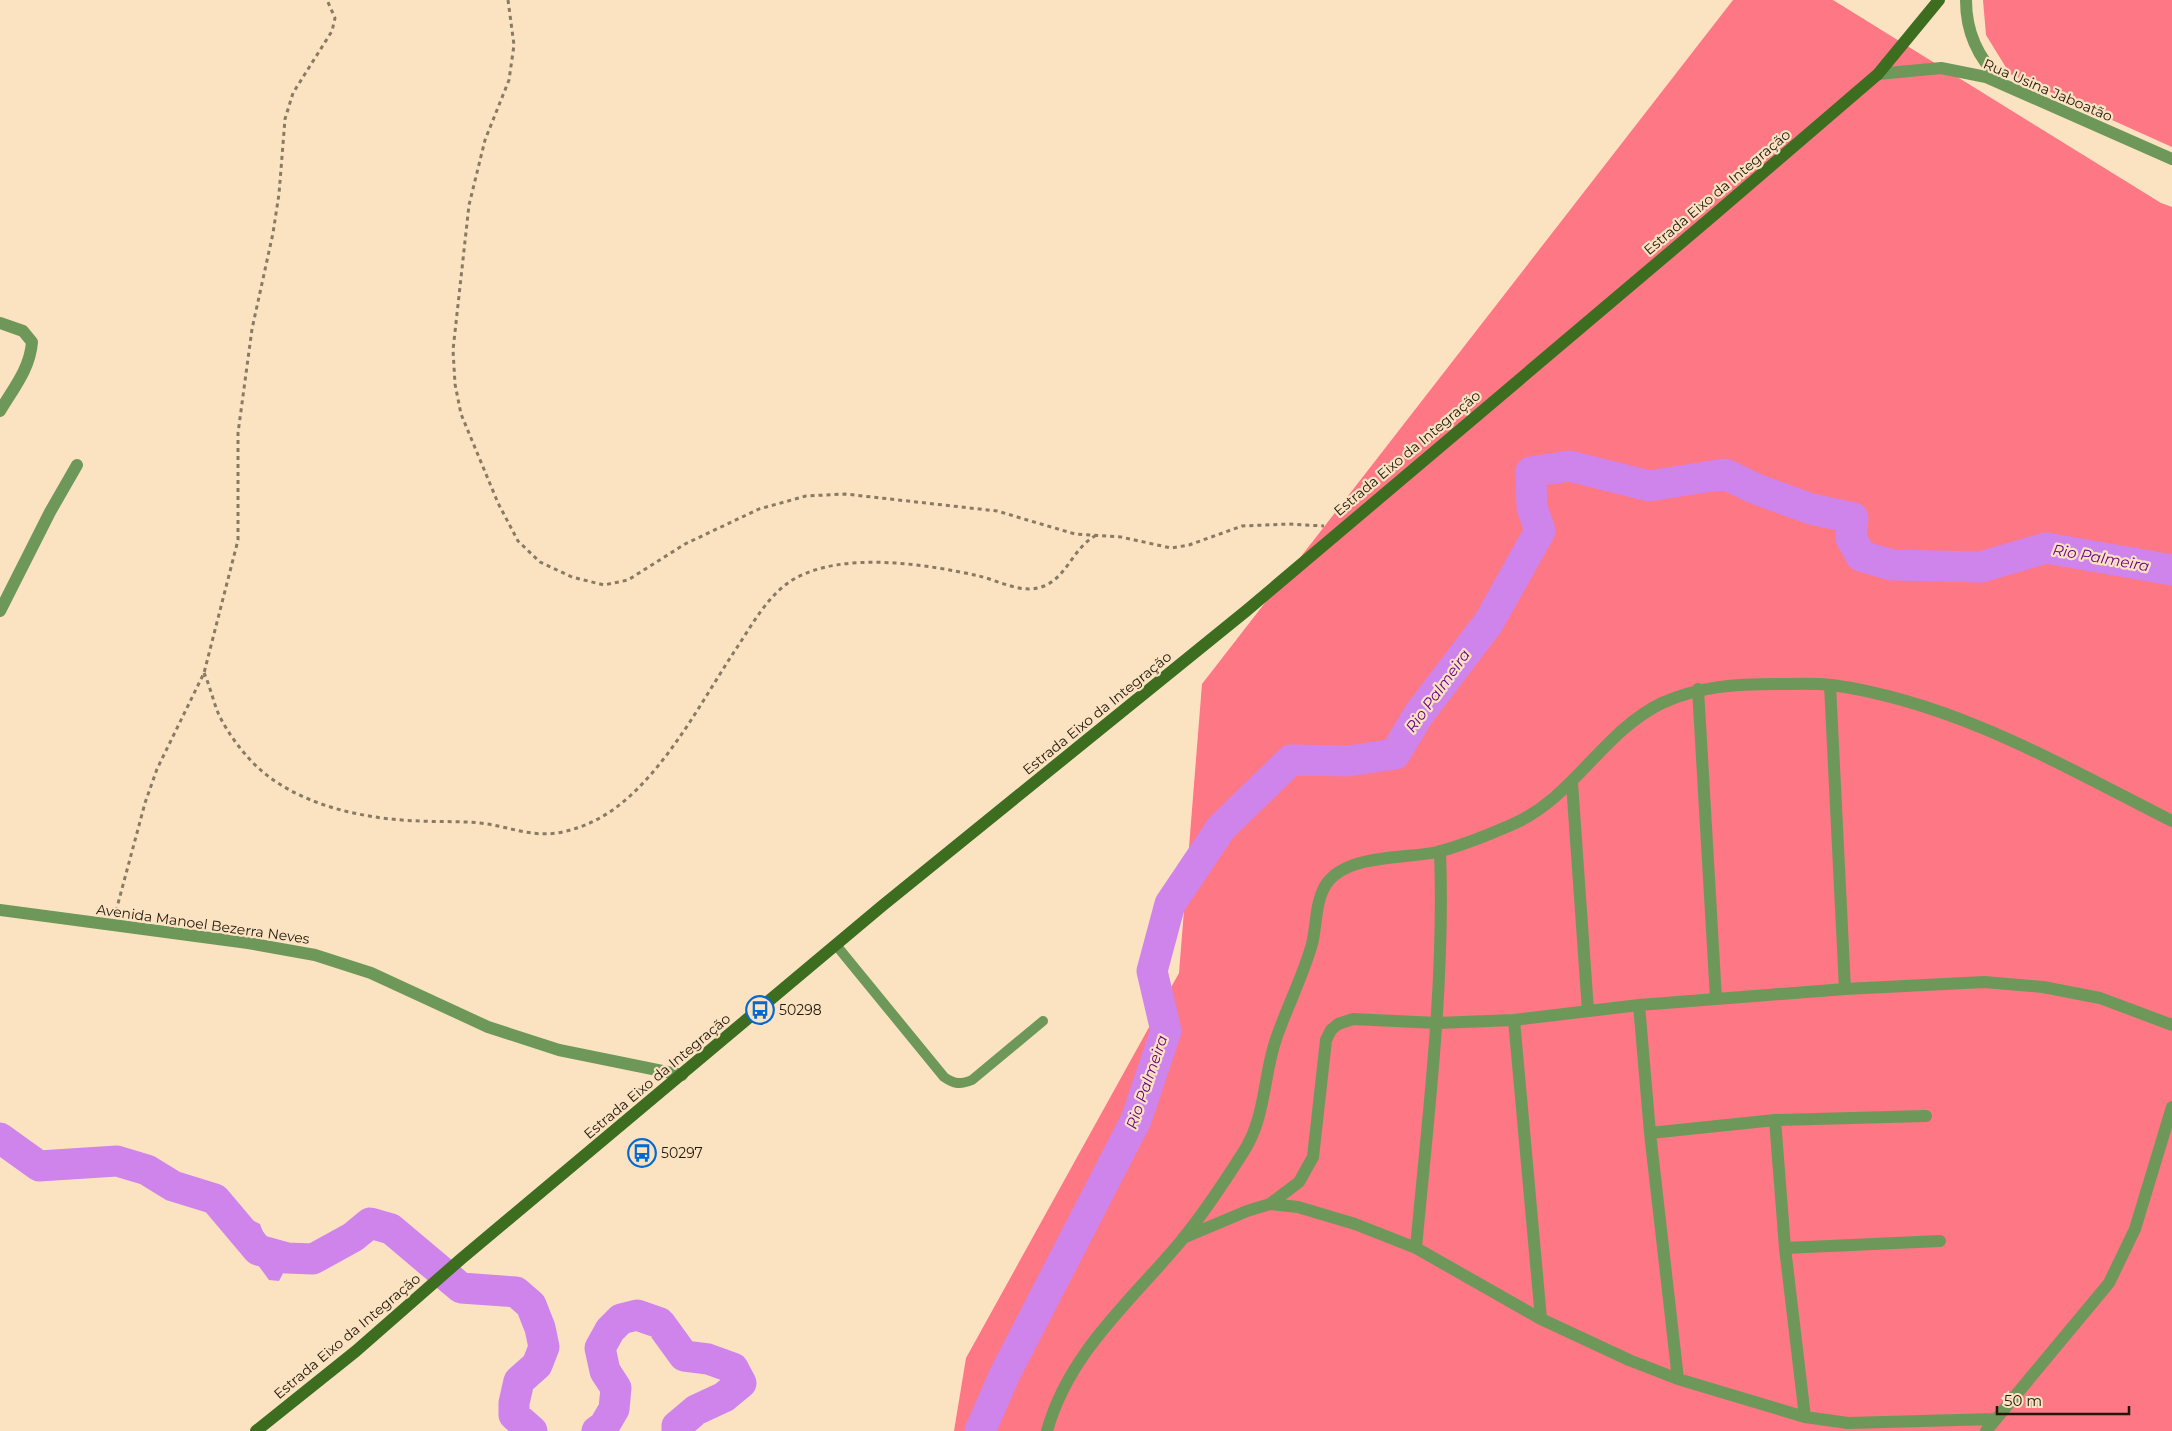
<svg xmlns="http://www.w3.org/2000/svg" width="2172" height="1431" font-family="Montserrat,sans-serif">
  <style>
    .forest { fill: #fd7784 }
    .water { fill: #cf84ec }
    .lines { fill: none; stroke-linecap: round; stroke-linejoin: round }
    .river { stroke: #cf84ec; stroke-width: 31 }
    .path { stroke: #897a64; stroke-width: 3; stroke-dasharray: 4 4; stroke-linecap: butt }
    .service { stroke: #6e985a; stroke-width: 10 }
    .minor { stroke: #6e985a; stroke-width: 12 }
    .tertiary { stroke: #6e985a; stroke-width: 12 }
    .secondary { stroke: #3d6e20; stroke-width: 12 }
    .labels { text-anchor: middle; stroke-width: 4.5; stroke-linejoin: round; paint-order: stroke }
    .street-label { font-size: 14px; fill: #20180c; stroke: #fbe3c2 }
    .poi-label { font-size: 14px; fill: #20180c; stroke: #fbe3c2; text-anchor: start }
    .water-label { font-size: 15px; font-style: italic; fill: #6b0088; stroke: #fbe3c2 }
  </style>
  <rect width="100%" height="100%" fill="#fbe3c2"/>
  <!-- forest -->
  <path class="forest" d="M1733 0H1833L2161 203 2172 207V1431H954L966 1358 1179 973 1202 684Z
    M1983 0H2172V147L2010 74 1986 35Z"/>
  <!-- water -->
  <path class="water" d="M215 1199 228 1205 236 1204 250 1219 260 1224C265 1240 274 1243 290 1243L300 1259 316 1258 287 1266 279 1281 269 1280 222 1216Z"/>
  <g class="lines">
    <!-- river -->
    <path class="river" d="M0 1138 39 1166 117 1161 147 1170 173 1186 215 1199 258 1250 287 1258 313 1259 353 1237 370 1223 391 1229 461 1288 516 1292 531 1305 540 1328 544 1347 537 1365 519 1381 514 1403V1415L532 1431
      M597 1431 604 1426 614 1409 616 1388 605 1371 600 1348 610 1330 621 1319 637 1315 660 1323 684 1356 708 1359 733 1368 741 1383 724 1397 696 1410 677 1426V1431
      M980 1431 1005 1374 1136 1120 1166 1031 1152 971 1170 904 1221 828 1291 760 1348 761 1395 754 1419 714 1489 622 1540 531 1532 507 1531 472 1569 466 1649 486 1725 474 1756 489 1811 509 1853 518 1851 538 1861 556 1892 565 1981 567 2046 548 2172 570"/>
    <!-- path -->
    <path class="path" d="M508 0 514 45 509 80 485 140 469 205 453 350 455 384 461 414 498 503 518 541 540 562 572 577 604 585 628 580 685 544 759 509 806 496 845 494 997 511 1075 534 1121 537 1171 548 1189 545 1242 526 1289 524 1324 526
      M204 673C210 686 213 701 219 715 229 735 245 757 263 772 305 807 366 819 419 821 440 822 460 821 480 823 507 826 530 837 557 833 586 828 609 815 630 796 674 755 702 701 734 652 751 627 767 595 794 579 843 551 926 564 979 576 1000 581 1023 595 1044 586 1067 577 1073 548 1095 536
      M116 911 145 803 157 769 204 673 238 540V433L252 329 273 233 279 194 285 119 293 93 332 31 335 18 327 0"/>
    <!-- service -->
    <path class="service" d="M836 945 944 1077C954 1084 960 1085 972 1080L1043 1021"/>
    <!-- minor -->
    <path class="minor" d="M0 323 23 331 32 342C30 369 13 389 0 411
      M0 611 50 512 77 465
      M1830 685 1845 989
      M1698 689 1716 999
      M1572 783 1588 1011
      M1639 1005 1650 1133 1678 1379
      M1514 1020 1541 1319
      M1775 1120 1785 1248 1805 1417
      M1650 1133 1775 1120 1926 1116
      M1270 1204 1299 1182 1313 1157 1326 1040 1331 1030 1338 1024 1353 1019 1437 1023 1514 1020 1639 1005 1845 989 1984 982 2043 987 2100 998 2172 1025
      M1183 1238 1247 1211 1270 1204 1298 1207 1355 1224 1416 1248 1541 1319 1629 1360 1678 1379 1805 1417 1848 1423 1995 1419
      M1416 1248C1428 1116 1445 984 1440 851
      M1785 1248 1940 1241
      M1047 1431C1069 1352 1131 1301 1181 1241 1204 1213 1225 1181 1244 1151 1266 1116 1263 1077 1276 1039 1287 1007 1303 976 1312 944 1317 924 1315 900 1327 883 1348 854 1405 859 1437 852 1461 846 1488 835 1511 825 1573 799 1602 732 1662 703 1700 686 1736 684 1777 684 1795 684 1814 683 1832 685 1955 702 2063 766 2172 821
      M1986 1431 2109 1283 2135 1229 2172 1107"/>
    <!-- tertiary -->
    <path class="tertiary" d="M1966 0C1966 32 1977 57 2000 79
      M1878 74 1941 68 1986 77 2172 159
      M0 910 248 943 315 955 371 973 488 1027 559 1050 682 1075"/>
    <!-- secondary -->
    <path class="secondary" d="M256 1431 356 1351 461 1259 882 906 1246 611 1708 220 1878 74 1939 0"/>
  </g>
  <!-- icons -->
  <defs>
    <symbol id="bus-ring" viewBox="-11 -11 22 22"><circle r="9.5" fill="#fbe3c2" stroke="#0468d1" stroke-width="1.5"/><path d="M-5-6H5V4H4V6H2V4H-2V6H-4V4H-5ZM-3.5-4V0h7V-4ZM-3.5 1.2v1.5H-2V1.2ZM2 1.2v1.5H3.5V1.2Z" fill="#0468d1"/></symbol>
  </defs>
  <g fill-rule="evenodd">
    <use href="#bus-ring" x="744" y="994" width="32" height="32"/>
    <use href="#bus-ring" x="626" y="1137" width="32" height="32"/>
  </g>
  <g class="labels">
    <!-- street labels -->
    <g class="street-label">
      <text transform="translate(2048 90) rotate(23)" y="5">Rua Usina Jaboatão</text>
      <text transform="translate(1717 192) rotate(-40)" y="5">Estrada Eixo da Integração</text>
      <text transform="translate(1407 453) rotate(-40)" y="5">Estrada Eixo da Integração</text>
      <text transform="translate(1097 713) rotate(-39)" y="5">Estrada Eixo da Integração</text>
      <text transform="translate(203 924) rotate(8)" y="5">Avenida Manoel Bezerra Neves</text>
      <text transform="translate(657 1076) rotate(-40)" y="5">Estrada Eixo da Integração</text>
      <text transform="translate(347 1336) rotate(-40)" y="5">Estrada Eixo da Integração</text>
    </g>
    <!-- poi labels -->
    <g class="poi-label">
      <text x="779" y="1015">50298</text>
      <text x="661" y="1158">50297</text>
    </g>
    <!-- water labels -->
    <g class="water-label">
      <text transform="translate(2101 558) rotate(10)" y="5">Rio Palmeira</text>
      <text transform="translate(1438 691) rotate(-54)" y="5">Rio Palmeira</text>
      <text transform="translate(1147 1082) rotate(-71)" y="5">Rio Palmeira</text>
    </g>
  </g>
  <!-- scale -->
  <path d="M1997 1406v8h132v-8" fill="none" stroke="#20180c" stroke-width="2.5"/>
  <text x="2004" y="1406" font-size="15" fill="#20180c" stroke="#fbe3c2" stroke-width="4" paint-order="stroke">50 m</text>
</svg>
